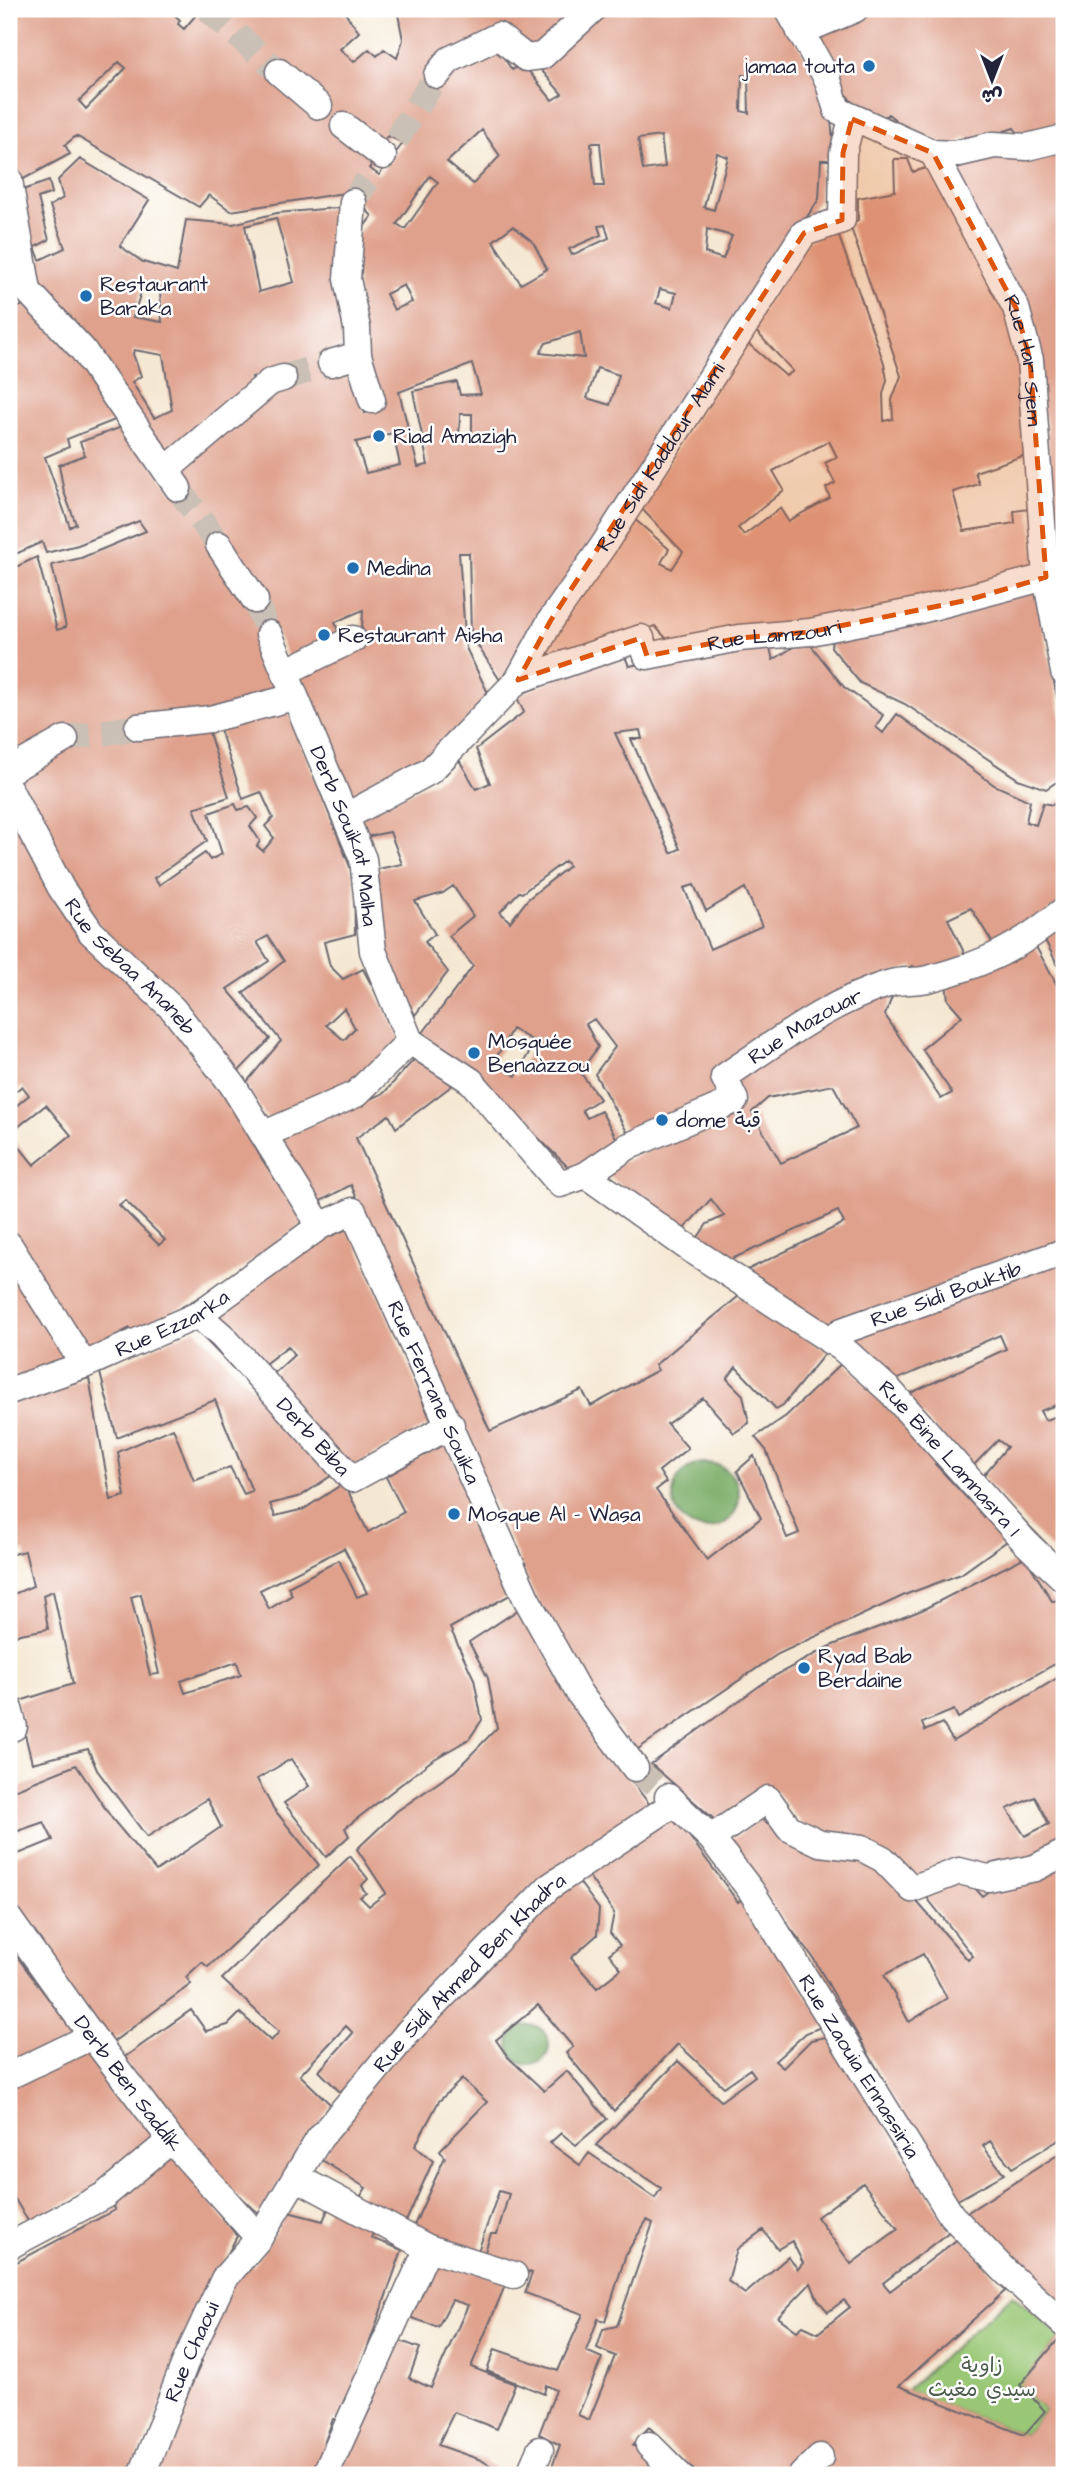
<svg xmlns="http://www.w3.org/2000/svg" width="1073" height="2484" font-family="'Architects Daughter','Playpen Sans Arabic',sans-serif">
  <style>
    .green { fill: #99c775; stroke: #5e7458; stroke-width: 2 }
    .forest { fill: #7aac66; stroke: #4e6750; stroke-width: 2 }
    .building { fill: #dfa18c; fill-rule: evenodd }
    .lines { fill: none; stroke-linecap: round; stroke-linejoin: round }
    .street-tunnel { stroke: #cbc0b5; stroke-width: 26; stroke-dasharray: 26 13; stroke-linecap: butt }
    .street-casing { stroke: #6c6770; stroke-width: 29 }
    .street { stroke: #fff; stroke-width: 26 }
    .marked { fill: #de560e; fill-opacity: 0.2; stroke: #de560e; stroke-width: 5; stroke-dasharray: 14 9; stroke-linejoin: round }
    .poi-dot { fill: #1f6fb2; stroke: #fff; stroke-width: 2.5 }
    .labels { text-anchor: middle; stroke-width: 5; stroke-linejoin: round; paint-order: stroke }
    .poi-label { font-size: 21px; fill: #22223b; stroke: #fff; text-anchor: start }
    .street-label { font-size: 21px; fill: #22223b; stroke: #fff }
    .park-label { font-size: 21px; fill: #4c5c4f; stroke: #fff }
  </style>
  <rect width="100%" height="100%" fill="#fff"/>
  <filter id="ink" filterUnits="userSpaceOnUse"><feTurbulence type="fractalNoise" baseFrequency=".0143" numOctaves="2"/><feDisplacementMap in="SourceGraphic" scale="14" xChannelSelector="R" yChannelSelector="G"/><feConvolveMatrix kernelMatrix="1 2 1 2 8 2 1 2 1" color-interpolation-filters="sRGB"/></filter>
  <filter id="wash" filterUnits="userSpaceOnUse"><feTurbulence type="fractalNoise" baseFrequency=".00686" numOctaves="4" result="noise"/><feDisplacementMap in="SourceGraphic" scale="28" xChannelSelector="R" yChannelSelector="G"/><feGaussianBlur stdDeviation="1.57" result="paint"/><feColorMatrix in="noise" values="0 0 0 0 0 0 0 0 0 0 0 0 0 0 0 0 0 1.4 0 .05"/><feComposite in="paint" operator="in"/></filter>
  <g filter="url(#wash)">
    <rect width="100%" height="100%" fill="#f5e8d3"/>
    <!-- green -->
    <path class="green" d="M1012 2295 1061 2336 1021 2385 1045 2411 1024 2435 907 2390Z"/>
    <!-- forest -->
    <path class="forest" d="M673 1496a33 33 0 1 1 66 0a33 33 0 1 1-66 0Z
      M509 2045a20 20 0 1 1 40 0a20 20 0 1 1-40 0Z"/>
    <g id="blocks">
      <!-- building -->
      <path class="building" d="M9 9H168L180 20 178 24 184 29 201 9H342L359 32 340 49 354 62 369 49 377 56 384 49 397 58 403 40 397 9H582L533 53 503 30 445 55 433 72 442 77 495 45 512 70 523 64 552 100 562 94 536 64 549 60 603 9H778L820 83 830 111 835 160H821L819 199 697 380 637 480 545 616 516 672 503 685 471 635 469 553H459L466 648 490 697 456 731 453 741 420 770 349 804 297 677 361 647 363 610 335 622 340 637 289 661 276 631 261 637 285 695 208 715 138 722V735H171L207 726 229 797 194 808 207 841 154 878 159 885 205 853 210 860 222 854 209 813 235 804 238 810 249 807 257 818 250 826 260 841 257 846 263 851 274 838 265 826 273 818 261 792 243 799 218 724 270 710H288L354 877 355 934 324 942 330 966 343 979 363 969 401 1040 353 1088 325 1103 318 1099 272 1126 245 1084 281 1041 243 993 284 961 268 936 257 942 269 961 227 989 270 1039 236 1074 173 996 101 930 75 897 11 778 66 745 63 734 9 766V313L28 302 83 363 120 418 67 439 69 447 45 457 70 527 76 524 64 492 59 465 85 455 80 442 125 426 172 492 185 483 177 471 267 393 285 387 280 371 252 377 254 386 205 430 166 459 88 348 39 292 29 267 20 191 49 181 52 193 38 198 49 240 35 247 40 260 65 248 50 206 63 198 58 180 80 159 149 200 120 246 143 262 177 272 186 220 233 224 277 213 346 207 340 283 351 342 327 353 333 371 348 366 365 413 380 408 363 348 354 240 372 216 350 192 231 211 209 195 199 207 76 136 65 145 70 154 18 182 9 153ZM119 62 126 68 86 109 79 101ZM283 68 324 102 314 113 274 76ZM742 75 748 76 749 113 741 111ZM348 121 378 144 388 136 403 143 379 175 369 168 376 159 341 130ZM482 130 500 156 473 184 447 162ZM661 136 665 167 643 170 638 139ZM591 143H600L604 186H595ZM717 153 728 157 714 210 704 207ZM430 176 438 182 405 229 397 224ZM276 218 294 282 259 292 245 226ZM605 225 609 238 572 255 569 249 601 235 598 226ZM513 226 533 242 547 269 521 284 493 241ZM707 229 732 236 723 259 705 253ZM404 285 412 302 394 310 386 294ZM143 286 160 291 162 322 133 317ZM660 289 676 293 672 308 656 303ZM580 332 584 358 540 353 546 343ZM134 350 163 355 172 410 154 418 132 382 141 376 133 354ZM472 364 481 394 460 395 457 382 413 391 428 465 418 467 399 392ZM597 368 619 375 610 405 587 398ZM460 414H472V438H459ZM393 433 400 465 366 473 356 442ZM139 521 146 531 81 558 52 565 66 627 57 630 37 557 16 567 11 556 42 542 46 553 78 545ZM225 541 248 569 260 598 248 604 221 558 217 560 210 550ZM344 1008 355 1028 344 1040 326 1025Z
        M856 9H1064V132L1023 140 1014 128 971 142 965 137 950 149 929 146 888 114 877 124 858 110 834 78 812 33Z
        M1064 147V622H1063L1046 421 954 169 993 155Z
        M894 159H908L913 172 930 167 1008 309 1023 362 1029 454 975 472 979 484 953 492 964 531 1015 523 1014 511 1029 509 1038 572 915 603 672 645 655 626 557 662 545 650 631 516 669 549 661 563 672 569 683 552 641 508 744 340 786 376 793 371 752 327 808 241 836 228 884 363 887 380 883 394 884 421 893 419 892 400 901 376 850 225 858 220V198L895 191ZM829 441 837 457 825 463 835 483 826 488 830 498 788 521 780 508 744 535 738 528 784 490 773 471Z
        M9 249 19 287 9 293Z
        M1035 589 1064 731V777L1046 789 1018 779 905 704 860 683 831 647 832 639Z
        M806 639 844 687 883 715 876 727 883 733 897 714 994 785 1030 801 1026 822 1036 825 1043 803 1053 805 1064 797V900L997 950 971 908 948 919 968 961 921 976 913 966 884 977 716 1075 726 1097 631 1139 595 1074 615 1047 594 1019 586 1024 598 1047 580 1072 600 1099 582 1110 587 1118 601 1111 619 1143 574 1173 510 1110 422 1034 473 966 449 936 473 916 453 886 443 893 415 901 435 934 425 942 448 972 415 1015 381 950 373 870 402 864 390 832 365 837 358 818 445 775 459 760 476 789 490 783 476 749 524 712 516 696 588 666 624 654 629 666 768 641 773 660ZM640 730 642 739H631L680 849 671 853 615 733ZM565 861 569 866 528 899 510 922 500 912 519 892 522 893ZM694 885 706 911 745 888 762 926 710 949 684 888ZM512 1029 535 1042 516 1076 493 1063Z
        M9 806 215 1076 260 1156 304 1223 203 1295 134 1334 130 1328 84 1352 9 1232V1112L29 1095 22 1086 9 1097ZM46 1105 71 1135 34 1165 9 1134ZM125 1200 165 1240 159 1245 119 1205Z
        M1064 921V978L1044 938Z
        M1035 945 1057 985 1064 979V1200L1059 1203 1064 1215V1242L827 1331 745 1271 844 1223 838 1211 725 1262 696 1240 707 1224 724 1216 711 1199 682 1231 603 1172 744 1105 734 1078 800 1034 889 992 892 997 885 1015 941 1099 952 1093 922 1049 962 1016 948 1000 946 982ZM833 1085 857 1128 781 1163 752 1112 768 1098Z
        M417 1056 454 1084 396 1128 389 1115 356 1138 490 1431 582 1390 591 1406 658 1370 655 1365 739 1296 827 1351 783 1405 776 1409 736 1367 727 1379 743 1395 749 1423 734 1433 703 1398 667 1424 688 1448 659 1471 666 1482 656 1490 707 1560 761 1518 737 1471 754 1456 787 1538 799 1533 766 1450 755 1437 786 1416 844 1361 938 1460 935 1464 1007 1541 961 1574 907 1594 778 1654 635 1751 583 1684 537 1600 351 1185 317 1203 277 1139 384 1093Z
        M350 1228 432 1423 350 1468 268 1379 294 1355 288 1346 257 1370 214 1316 315 1242Z
        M9 1255 70 1359 21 1379 18 1374 9 1378Z
        M1064 1259V1402L1040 1411 1045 1420 1064 1414V1562L982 1477 1007 1447 998 1440 971 1468 904 1396 1006 1349 1000 1335 891 1382 853 1342 855 1333Z
        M195 1329 335 1473 301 1496 270 1504 275 1516 304 1509 344 1483 368 1532 404 1512 386 1477 446 1443 495 1551 510 1595 450 1628 474 1679 482 1720 469 1739 431 1761 345 1828 349 1836 326 1857 284 1803 309 1786 291 1759 257 1779 273 1808 319 1865 208 1967 202 1962 186 1977 191 1984 109 2045 9 1907V1836L16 1855 53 1840 44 1822 9 1834V1792L76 1765 113 1820 156 1871 221 1827 207 1799 147 1837 97 1770 88 1749 32 1763 17 1702 73 1684 53 1591 43 1595 48 1629 9 1636V1596L33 1586 25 1551 9 1555V1403L89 1378 111 1500 125 1496 118 1452 173 1428 194 1481 230 1467 244 1494 252 1491 215 1400 117 1438 100 1373ZM344 1548 367 1593 357 1597 339 1560 288 1587 292 1595 269 1609 260 1590ZM141 1594 159 1674 150 1675 131 1597ZM237 1662 241 1675 185 1693 181 1681Z
        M1025 1557 1052 1601 1064 1600V1659L958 1718 954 1710 922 1723 925 1731 942 1723 953 1741 1064 1674V1845L1032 1863 914 1881 804 1826 774 1789 715 1820 651 1764 769 1679 828 1647 922 1610ZM1035 1797 1049 1824 1025 1836 1007 1809Z
        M518 1610 601 1741 653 1809 444 1982 340 2092 319 2071 353 2033 346 2026 300 2075 331 2105 260 2214 218 2179 122 2059 191 2010 206 2031 228 2025 240 2013 271 2041 279 2032 222 1979 350 1856 368 1879 361 1886 366 1893 360 1897 369 1906 386 1893 357 1849 397 1811 455 1771 497 1728 488 1678 469 1642Z
        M672 1813 738 1902 743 1898 826 2025 806 2033 775 2061 783 2068 811 2040 831 2036 950 2231 883 2283 890 2291 963 2235 1005 2291 899 2386 1024 2435 1045 2411 1020 2385 1061 2336 1064 2339V2475H815L833 2457 821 2446 791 2475H699L649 2427 633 2445 668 2475H544L547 2469 552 2467 560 2445 539 2434 556 2390 546 2385 544 2394 487 2371 495 2349 558 2371 583 2314 525 2293 532 2273 483 2257 491 2234H497L509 2194 499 2191 477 2254 412 2230 445 2157 440 2150 487 2102 462 2079 439 2101 415 2146 433 2161 404 2226 358 2200 366 2188 320 2159 352 2106 454 1991 526 1931 518 1919 577 1879 599 1909 597 1935 571 1958 597 1988 621 1969 609 1954 620 1945 610 1933 614 1913 586 1872ZM538 2005 573 2047 566 2053 614 2111 678 2044 724 2087 750 2069 755 2076 721 2101 678 2061 596 2145 661 2188 655 2198 589 2153 580 2165 550 2143 561 2133 576 2145 607 2119 567 2071 544 2091 508 2057 496 2040ZM863 2183 898 2229 851 2264 817 2217ZM647 2220 653 2223 617 2326 603 2329 597 2348 615 2356 589 2420 578 2415 602 2358 586 2351 598 2319 605 2321 626 2254ZM763 2230 778 2249 792 2241 803 2263 798 2269 788 2257 745 2294 728 2281 737 2249ZM811 2283 818 2300 828 2312 844 2300 850 2307 818 2333 803 2326 797 2331 778 2317Z
        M760 1819 812 1849 859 1852 890 1871 968 1960 973 1956 924 1894 965 1877 982 1896 996 1886 1064 1862V2137L1012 2168 990 2141 983 2146 1004 2174 954 2202 812 1956 777 1911 730 1841ZM923 1954 947 1998 909 2022 884 1975Z
        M9 1946 76 2036 9 2070Z
        M87 2048 157 2137 99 2187 28 2221 9 2189V2083Z
        M1064 2151V2310L1008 2261 965 2214Z
        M170 2152 237 2236 216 2277 130 2475H9V2266L115 2210 110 2203Z
        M331 2202 376 2227 371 2238 402 2250 342 2421 333 2419 324 2444 329 2448 318 2475H152L178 2398 185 2400 202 2361 196 2357 230 2285 248 2264 253 2267 288 2212 323 2221Z
        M435 2260 507 2281 471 2367 515 2384 497 2429 454 2412 438 2445 481 2460 505 2475H338L374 2400 398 2340 420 2348 409 2378 431 2388 468 2305 452 2300 438 2327 409 2317Z"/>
    </g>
  </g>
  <g filter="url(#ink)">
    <use href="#blocks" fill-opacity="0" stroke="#6c6770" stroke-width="2"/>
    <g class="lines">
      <!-- street-tunnel -->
      <path class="street-tunnel" d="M208 9 279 72
        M396 140 437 75
        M353 202 374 170
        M283 378 331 363
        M178 488 219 545
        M255 600 269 634
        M65 739 138 727
        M635 1768 668 1797"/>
      <defs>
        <g id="street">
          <path d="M788 9 828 80 837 110 933 153 955 154 994 145 1027 147 1064 138"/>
          <path d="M800 32 855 9"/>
          <path d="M279 72 319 106"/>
          <path d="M437 75 449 60 498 36 526 58 542 56 593 9"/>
          <path d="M344 126 383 156"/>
          <path id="s1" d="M933 153 1016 308 1030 360 1046 577 1064 672"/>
          <path d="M9 180 28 291 83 350 178 488"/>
          <path d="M353 202 347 279 357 328 358 355 372 400"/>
          <path d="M331 363 358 355"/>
          <path d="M166 470 270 382 283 378"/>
          <path d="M219 545 255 600"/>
          <path id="s2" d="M269 634 363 859 373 951 410 1041"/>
          <path d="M285 672 353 639"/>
          <path id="s3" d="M518 680 641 638 647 656 739 638 810 632 917 611 1046 577"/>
          <path d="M138 727 210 719 294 697"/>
          <path d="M9 771 65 739"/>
          <path id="s4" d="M9 789 61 888 91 932 173 1009 232 1084 320 1226 353 1211 526 1598 579 1693 635 1768"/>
          <path id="s5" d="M347 816 430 771 518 680 551 620 603 546 804 233 842 220 843 153 852 119"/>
          <path id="s6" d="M410 1041 471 1081 560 1184 586 1175 683 1244 842 1348 891 1392 1026 1543 1064 1579"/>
          <path d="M265 1134 356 1094 410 1041"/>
          <path id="s7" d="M586 1175 627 1147 735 1100 724 1077C777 1042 830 1001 891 983 903 980 916 982 928 979 985 964 1019 948 1064 910"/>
          <path d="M9 1245 84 1365"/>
          <path id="s8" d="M198 1315 222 1336 352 1479 451 1425"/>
          <path id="s9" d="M830 1341 842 1331 1064 1252"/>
          <path id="s10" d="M9 1391 84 1365 198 1315 320 1226"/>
          <path d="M9 1709 14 1727 9 1729"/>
          <path id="s11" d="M668 1797 711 1838 752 1892 951 2215 1005 2271 1064 2324"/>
          <path d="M711 1838 768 1799 789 1828 820 1843 862 1848 883 1859 912 1889 959 1871 988 1878 1035 1868 1064 1853"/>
          <path id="s12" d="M9 1919 92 2036 171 2140 259 2238"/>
          <path d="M9 2076 92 2036"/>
          <path d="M296 2177 428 2248 514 2275"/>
          <path d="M9 2246 105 2195 171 2140"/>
          <path d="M649 2445 679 2475"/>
          <path id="s13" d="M142 2475 185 2363 224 2279 259 2238 319 2139 409 2031 549 1887 675 1803"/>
          <path d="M325 2475 428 2248"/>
          <path d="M529 2475 540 2450"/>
          <path d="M802 2475 820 2457"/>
        </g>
      </defs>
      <!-- street casing -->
      <use href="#street" class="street-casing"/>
      <!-- street -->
      <use href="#street" class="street"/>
    </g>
  </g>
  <!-- marked area -->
  <path class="marked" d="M852 119 933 153 1016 308 1030 360 1046 577 968 600 810 632 739 638 647 656 641 638 518 680 551 620 804 233 842 220 843 153Z"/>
  <!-- markers -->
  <g class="poi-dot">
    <circle cx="869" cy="66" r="7"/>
    <circle cx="86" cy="296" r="7"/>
    <circle cx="379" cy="436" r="7"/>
    <circle cx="353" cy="568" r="7"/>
    <circle cx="324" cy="635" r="7"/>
    <circle cx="474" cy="1053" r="7"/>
    <circle cx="662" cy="1120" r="7"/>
    <circle cx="454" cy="1514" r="7"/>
    <circle cx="804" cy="1668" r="7"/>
  </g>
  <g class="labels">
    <!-- poi labels -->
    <g class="poi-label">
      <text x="855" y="73" text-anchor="end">jamaa touta</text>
      <text x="100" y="291">Restaurant<tspan x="100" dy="24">Baraka</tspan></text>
      <text x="393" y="443">Riad Amazigh</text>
      <text x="367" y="575">Medina</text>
      <text x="338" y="642">Restaurant Aisha</text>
      <text x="488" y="1048">Mosquée<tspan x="488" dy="24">Benaàzzou</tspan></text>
      <text x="676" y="1127">dome قبة</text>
      <text x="468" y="1521">Mosque Al - Wasa</text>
      <text x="818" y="1663">Ryad Bab<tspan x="818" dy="24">Berdaine</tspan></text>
    </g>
    <!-- street labels -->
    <g class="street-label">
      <text dy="7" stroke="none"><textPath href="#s1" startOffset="229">Rue Har Sjem</textPath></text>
      <text dy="7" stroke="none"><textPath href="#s5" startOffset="486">Rue Sidi Kaddour Alami</textPath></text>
      <text dy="7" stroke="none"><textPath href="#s3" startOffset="278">Rue Lamzouri</textPath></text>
      <text dy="7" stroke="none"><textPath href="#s2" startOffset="217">Derb Souikat Malha</textPath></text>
      <text dy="7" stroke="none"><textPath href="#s4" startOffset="217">Rue Sebaa Ananeb</textPath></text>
      <text dy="7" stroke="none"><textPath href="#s7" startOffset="289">Rue Mazouar</textPath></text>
      <text dy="7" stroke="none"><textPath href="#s9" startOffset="126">Rue Sidi Bouktib</textPath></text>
      <text dy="7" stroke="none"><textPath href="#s10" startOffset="177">Rue Ezzarka</textPath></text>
      <text dy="7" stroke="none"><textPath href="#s4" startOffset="775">Rue Ferrane Souika</textPath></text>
      <text dy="7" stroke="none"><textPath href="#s8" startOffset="168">Derb Biba</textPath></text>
      <text dy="7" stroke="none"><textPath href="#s6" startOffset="700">Rue Bine Lamnasra 1</textPath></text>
      <text dy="7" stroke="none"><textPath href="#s13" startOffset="607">Rue Sidi Ahmed Ben Khadra</textPath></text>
      <text dy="7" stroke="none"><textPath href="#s11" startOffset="332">Rue Zaouia Ennassiria</textPath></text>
      <text dy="7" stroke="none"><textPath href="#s12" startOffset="203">Derb Ben Saddik</textPath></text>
      <text dy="7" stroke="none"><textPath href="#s13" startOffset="133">Rue Chaoui</textPath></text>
    </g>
    <!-- park labels -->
    <g class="park-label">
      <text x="982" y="2372">زاوية<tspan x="982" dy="24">سيدي مغيث</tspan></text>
    </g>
  </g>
  <!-- margin -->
  <rect width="1073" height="2484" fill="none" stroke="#fff" stroke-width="35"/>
  <!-- north arrow -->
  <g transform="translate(992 80) rotate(180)" stroke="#ffffff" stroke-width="5" paint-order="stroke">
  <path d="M0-5L12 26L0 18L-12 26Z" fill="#22223b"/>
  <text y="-10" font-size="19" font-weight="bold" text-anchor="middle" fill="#22223b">ش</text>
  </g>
</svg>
